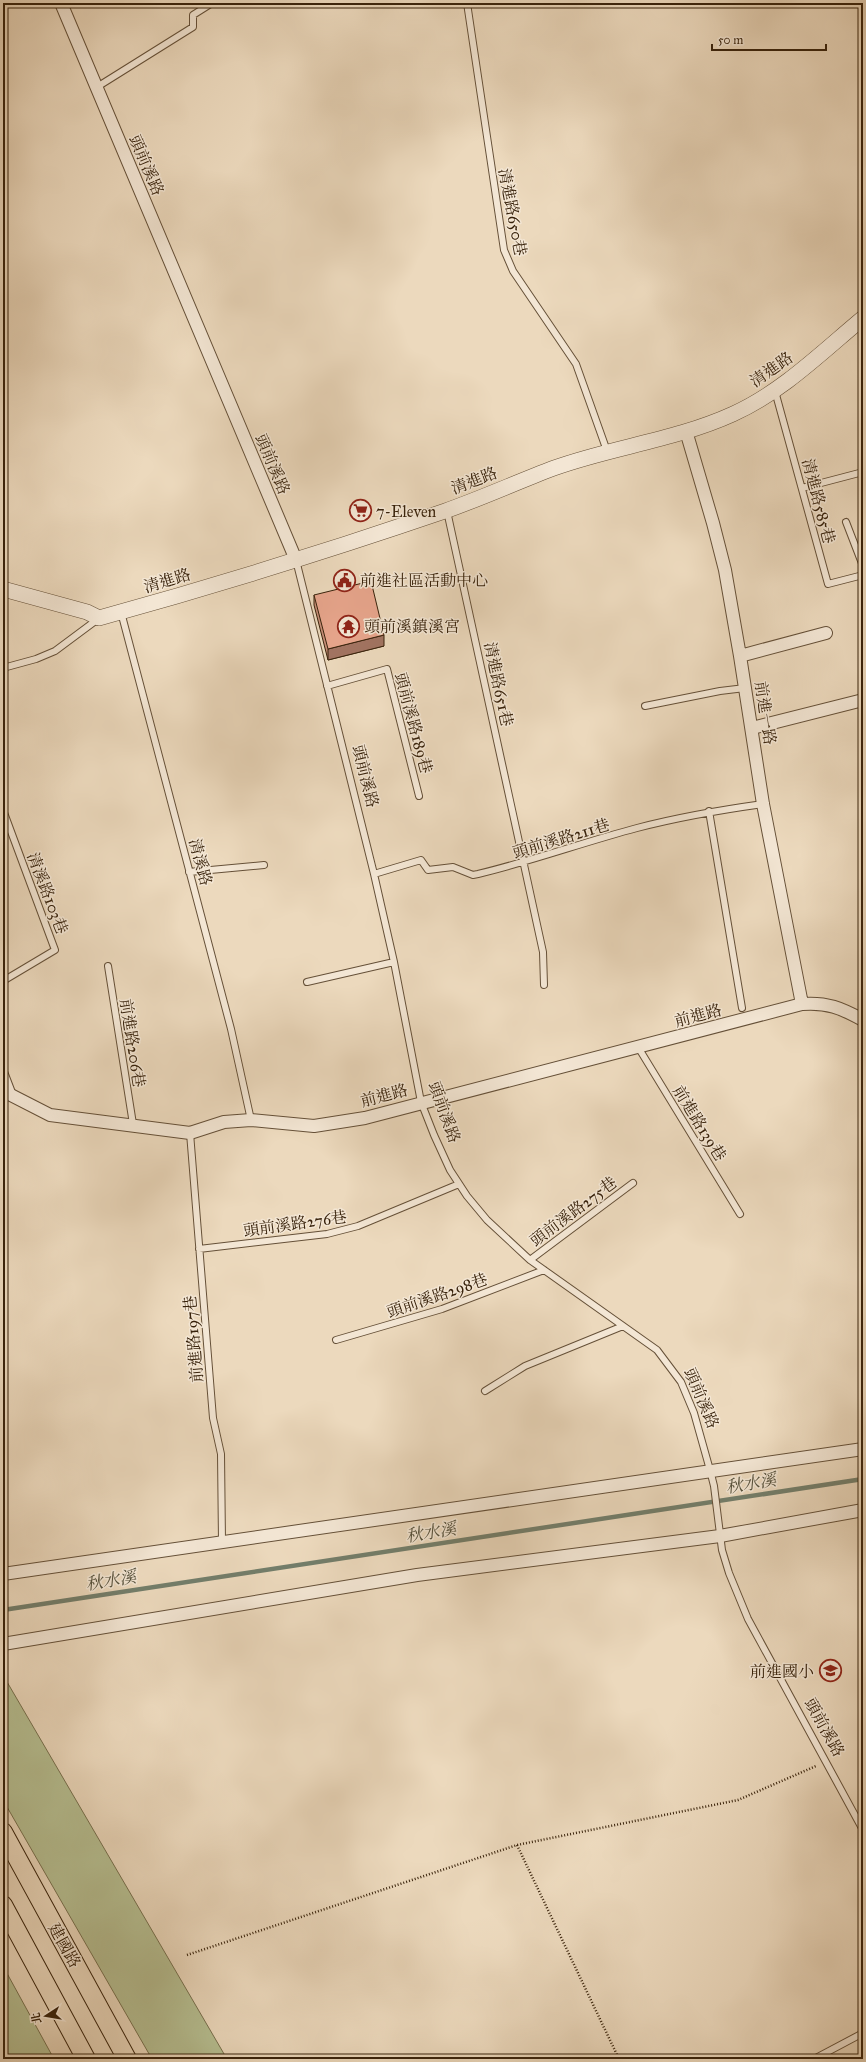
<svg xmlns="http://www.w3.org/2000/svg" width="866" height="2062" font-family="'IM FELL Great Primer','Noto Serif TC',serif">
  <style>
    .green { fill: #b6bf92; stroke: #77704e }
    .lines { fill: none; stroke-linecap: round; stroke-linejoin: round }
    .stream { stroke: #737e6b; stroke-width: 4.5 }
    .service-casing { stroke: #655038; stroke-width: 8 }
    .minor-casing { stroke: #655038; stroke-width: 14 }
    .tertiary-casing { stroke: #655038; stroke-width: 16 }
    .primary-casing { stroke: #38220b; stroke-width: 20 }
    .path { stroke: #38220b; stroke-width: 2.5; stroke-dasharray: 1 2; stroke-linecap: butt }
    .service { stroke: #f3e6d4; stroke-width: 6 }
    .minor { stroke: #f3e6d4; stroke-width: 12 }
    .tertiary { stroke: #f3e6d4; stroke-width: 15 }
    .primary { stroke: #ecd9bd; stroke-width: 18 }
    .wall { fill: #c78e78; stroke: #38220b }
    .shaded-wall { fill: #a27462; stroke: #38220b }
    .building { fill: #e7a58c; stroke: #38220b }
    .labels { text-anchor: middle; stroke-width: 3; stroke-linejoin: round; paint-order: stroke }
    .street-label { font-size: 16px; fill: #38220b; stroke: #f3e6d4 }
    .poi-label { font-size: 16px; fill: #38220b; stroke: #f3e6d4; text-anchor: start }
    .water-label { font-size: 17px; font-style: italic; fill: #55503b; stroke: #f3e6d4 }
  </style>
  <rect width="100%" height="100%" fill="#ecd9bd"/>
  <filter id="stains"><feTurbulence type="fractalNoise" baseFrequency=".005" numOctaves="4"/><feColorMatrix values="0 0 0 0 .2 0 0 0 0 .09 0 0 0 0 .02 0 0 0 .5 -.17"/></filter>
  <radialGradient id="worn" r=".72"><stop offset=".6" stop-color="#630" stop-opacity="0"/><stop offset="1" stop-color="#630" stop-opacity=".3"/></radialGradient>
  <!-- green -->
  <path class="green" d="M3 1675 227 2059H152L3 1800Z
    M3 1966 54 2059H3Z"/>
  <g class="lines">
    <!-- stream -->
    <path class="stream" d="M3 1610 863 1479"/>
    <defs>
      <path id="service" d="M467 3 504 250 513 271 576 364 607 451
        M97 87 193 27V15L212 3
        M775 391 828 584 863 575
        M802 488 863 472
        M447 511 543 952 544 985
        M846 522 863 566
        M296 560 374 874 394 962 421 1102 434 1135 450 1170 467 1196 487 1220 530 1260 657 1350 681 1382 694 1413 710 1470 714 1486 722 1550 729 1573 748 1619 863 1830
        M121 612 231 1029 251 1120
        M3 668 36 659 55 651 98 619
        M327 686 387 669 419 796
        M645 706 720 691 745 688
        M3 810 55 950 3 981
        M709 811 742 1008
        M189 872 264 865
        M374 874 421 860 428 870 453 867 473 875 478 874C532 861 584 842 637 828 679 817 720 810 763 804
        M108 966 133 1124
        M307 982 394 962
        M638 1047 740 1214
        M3 1069 13 1095
        M190 1133 213 1418 221 1454 222 1542
        M199 1249 327 1234 358 1226 459 1184
        M530 1260 633 1183
        M336 1340 442 1309 544 1270
        M485 1391 525 1366 623 1326
        M814 2059 863 2033"/>
      <path id="minor" d="M61 3 296 560
        M686 431 713 523 725 570 740 656 763 804 802 1004
        M740 656 826 633
        M752 728 863 700
        M3 1091 50 1115 190 1133 224 1122 251 1120 314 1126 365 1118 802 1004C827 1002 841 1008 863 1020
        M3 1574 863 1449
        M3 1644 417 1575 720 1536 863 1510"/>
      <path id="tertiary" d="M3 589 87 612 99 618C215 586 331 550 445 511 482 498 517 482 554 468 612 447 676 440 733 414 782 392 822 352 863 318"/>
      <path id="primary" d="M3 1832 127 2059
        M3 1905 86 2059"/>
    </defs>
    <!-- service casing -->
    <use href="#service" class="service-casing"/>
    <!-- minor casing -->
    <use href="#minor" class="minor-casing"/>
    <!-- tertiary casing -->
    <use href="#tertiary" class="tertiary-casing"/>
    <!-- primary casing -->
    <use href="#primary" class="primary-casing"/>
    <!-- path -->
    <path class="path" d="M517 1845 619 2059
      M187 1955 517 1845 738 1800 816 1766"/>
    <!-- service -->
    <use href="#service" class="service"/>
    <!-- minor -->
    <use href="#minor" class="minor"/>
    <!-- tertiary -->
    <use href="#tertiary" class="tertiary"/>
    <!-- primary -->
    <use href="#primary" class="primary"/>
  </g>
  <!-- wall -->
  <path class="wall" d="M314 595 384 646 328 660 314 605Z"/>
  <!-- shaded-wall -->
  <path class="shaded-wall" d="M384 635V646L328 660V649Z"/>
  <!-- building -->
  <path class="building" d="M371 581 384 635 328 649 314 595Z"/>
  <!-- icons -->
  <defs>
    <symbol id="supermarket-ring" viewBox="-11 -11 22 22"><circle r="9.5" fill="#f3e6d4" stroke="#8f2418" stroke-width="1.5"/><path d="M-6-5.5h2.5l.6 2H6L4.5 2H-2.5L-4.4-4H-6ZM-1.5 3.2a1.3 1.3 0 1 0 .1 0ZM3 3.2a1.3 1.3 0 1 0 .1 0Z" fill="#8f2418"/></symbol>
    <symbol id="civic-ring" viewBox="-11 -11 22 22"><circle r="9.5" fill="#f3e6d4" stroke="#8f2418" stroke-width="1.5"/><path d="M-.6-6.5H3V-4.5H.6V-3L4-1V1h2V6H-6V1h2V-1L-.6-3ZM-1.2 2.5V6h2.4V2.5Z" fill="#8f2418"/></symbol>
    <symbol id="temple-ring" viewBox="-11 -11 22 22"><circle r="9.5" fill="#f3e6d4" stroke="#8f2418" stroke-width="1.5"/><path d="M0-6L5-2H3V0L6.5 2.5H4V6H1.5V3h-3V6H-4V2.5H-6.5L-3 0V-2H-5Z" fill="#8f2418"/></symbol>
    <symbol id="school-ring" viewBox="-11 -11 22 22"><circle r="9.5" fill="#f3e6d4" stroke="#8f2418" stroke-width="1.5"/><path d="M0-5L7-2L0 1L-7-2ZM-4 1L0 2.5L4 1V4Q0 6-4 4Z" fill="#8f2418"/></symbol>
  </defs>
  <g fill-rule="evenodd">
    <use href="#supermarket-ring" x="348" y="498" width="25" height="25"/>
    <use href="#civic-ring" x="332" y="568" width="25" height="25"/>
    <use href="#temple-ring" x="336" y="614" width="25" height="25"/>
    <use href="#school-ring" x="818" y="1658" width="25" height="25"/>
  </g>
  <g class="labels">
    <!-- street labels -->
    <g class="street-label">
      <text transform="translate(147 165) rotate(67)" y="6">頭前溪路</text>
      <text transform="translate(513 212) rotate(79)" y="6">清進路650巷</text>
      <text transform="translate(771 369) rotate(-35)" y="6">清進路</text>
      <text transform="translate(273 464) rotate(67)" y="6">頭前溪路</text>
      <text transform="translate(474 480) rotate(-21)" y="6">清進路</text>
      <text transform="translate(819 501) rotate(75)" y="6">清進路585巷</text>
      <text transform="translate(167 580) rotate(-17)" y="6">清進路</text>
      <text transform="translate(499 684) rotate(78)" y="6">清進路651巷</text>
      <text transform="translate(766 713) rotate(81)" y="6">前進一路</text>
      <text transform="translate(414 723) rotate(75)" y="6">頭前溪路189巷</text>
      <text transform="translate(366 776) rotate(76)" y="6">頭前溪路</text>
      <text transform="translate(561 838) rotate(-17)" y="6">頭前溪路211巷</text>
      <text transform="translate(201 862) rotate(75)" y="6">清溪路</text>
      <text transform="translate(48 893) rotate(69)" y="6">清溪路103巷</text>
      <text transform="translate(698 1015) rotate(-15)" y="6">前進路</text>
      <text transform="translate(133 1043) rotate(81)" y="6">前進路206巷</text>
      <text transform="translate(384 1095) rotate(-15)" y="6">前進路</text>
      <text transform="translate(445 1112) rotate(70)" y="6">頭前溪路</text>
      <text transform="translate(700 1123) rotate(58)" y="6">前進路139巷</text>
      <text transform="translate(573 1211) rotate(-37)" y="6">頭前溪路275巷</text>
      <text transform="translate(295 1223) rotate(-8)" y="6">頭前溪路276巷</text>
      <text transform="translate(437 1295) rotate(-19)" y="6">頭前溪路298巷</text>
      <text transform="translate(193 1339) rotate(-95)" y="6">前進路197巷</text>
      <text transform="translate(702 1398) rotate(67)" y="6">頭前溪路</text>
      <text transform="translate(825 1727) rotate(61)" y="6">頭前溪路</text>
      <text transform="translate(65 1945) rotate(61)" y="6">建國路</text>
    </g>
    <!-- poi labels -->
    <g class="poi-label">
      <text x="376" y="517">7-Eleven</text>
      <text x="360" y="586">前進社區活動中心</text>
      <text x="364" y="632">頭前溪鎮溪宮</text>
      <text x="814" y="1677" text-anchor="end">前進國小</text>
    </g>
    <!-- water labels -->
    <g class="water-label">
      <text transform="translate(751 1483) rotate(-9)" y="6">秋水溪</text>
      <text transform="translate(431 1532) rotate(-9)" y="6">秋水溪</text>
      <text transform="translate(111 1580) rotate(-9)" y="6">秋水溪</text>
    </g>
  </g>
  <!-- margin -->
  <rect width="866" height="2062" fill="none" stroke="#ecd9bd" stroke-width="16"/>
  <rect x="4" y="4" width="858" height="2054" fill="none" stroke="#38220b" stroke-width="2"/>
  <rect x="8" y="8" width="850" height="2046" fill="none" stroke="#38220b"/>
  <!-- north arrow -->
  <g transform="translate(46 2016) rotate(258)" stroke="#f3e6d4" stroke-width="3" paint-order="stroke">
  <path d="M0-3L7 15L0 10L-7 15Z" fill="#38220b"/>
  <text y="-6" font-size="11" font-weight="bold" text-anchor="middle" fill="#38220b">北</text>
  </g>
  <!-- scale -->
  <path d="M712 44v6h114v-6" fill="none" stroke="#38220b" stroke-width="2"/>
  <text x="718" y="44" font-size="12" fill="#38220b" stroke="#f3e6d4" stroke-width="3" paint-order="stroke">50 m</text>
  <rect width="100%" height="100%" filter="url(#stains)"/>
  <rect width="100%" height="100%" fill="url(#worn)"/>
</svg>
